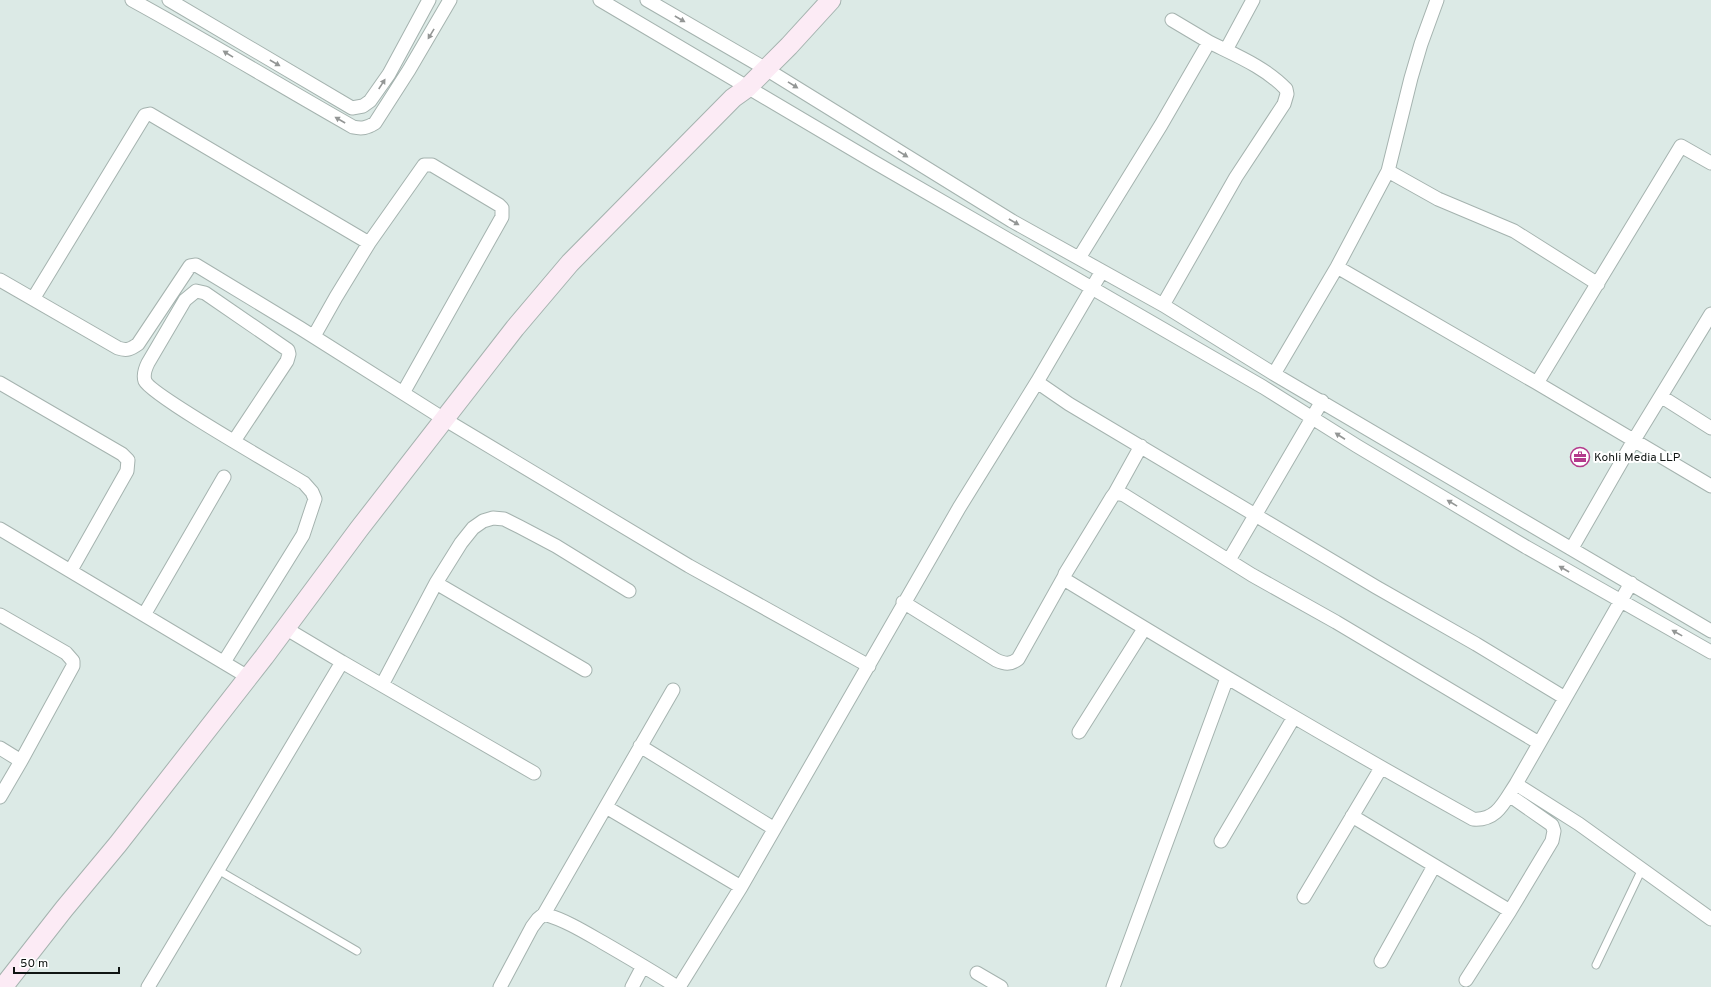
<svg xmlns="http://www.w3.org/2000/svg" width="1711" height="987" font-family="Overpass,sans-serif">
  <style>
    .lines { fill: none; stroke-linecap: round; stroke-linejoin: round }
    .lane-casing { stroke: #a5b3af; stroke-width: 9 }
    .street-casing { stroke: #a5b3af; stroke-width: 15 }
    .secondary-casing { stroke: #a5b3af; stroke-width: 21 }
    .lane { stroke: #fff; stroke-width: 7 }
    .street { stroke: #fff; stroke-width: 13 }
    .secondary { stroke: #fcebf5; stroke-width: 19 }
    .oneway { fill: #939695 }
    .labels { text-anchor: middle; stroke-width: 4; stroke-linejoin: round; paint-order: stroke }
    .poi-label { font-size: 12px; fill: #101513; stroke: #fff; text-anchor: start }
  </style>
  <rect width="100%" height="100%" fill="#dceae6"/>
  <g class="lines">
    <defs>
      <path id="lane" d="M218 870 357 951
        M1596 965 1642 869"/>
      <path id="street" d="M132 0C207 41 279 85 353 127 362 129 367 128 375 123L409 70 450 0
        M169 0 352 108 363 106 370 101 389 74 429 0
        M600 0 874 162 1263 387 1357 446 1526 547 1711 652
        M647 0 766 69 1012 221 1163 305 1274 374 1711 631
        M1172 20 1209 42
        M1226 50 1253 0
        M1711 163 1681 146 1537 383 1711 486
        M1388 171 1438 199 1514 231 1598 284
        M1079 258 1161 125 1209 42C1235 55 1265 67 1286 89L1287 94 1284 104 1236 177 1163 305
        M1337 267 1537 383
        M0 280 118 348C127 351 131 349 138 344L190 266 196 265 300 328 444 419 689 566 869 666
        M33 299 145 115 150 114 369 243
        M314 336 336 297 369 243 424 165H432L499 205 502 208V217L403 393
        M1274 374 1337 267 1388 171 1411 78 1421 44 1437 0
        M1037 382 1069 404 1376 587 1476 644 1565 698
        M0 383 122 454 128 460 127 471 71 570
        M1662 397 1711 428
        M1115 493 1141 446
        M0 529 248 677
        M1572 548 1634 440 1711 314
        M1229 560 1322 401
        M436 583 585 670
        M903 602 996 660C1005 664 1010 665 1018 659L1064 577
        M0 615 66 653 73 661V666L21 761
        M144 615 224 477
        M224 662 303 535 315 499 312 492 304 483C281 469 151 395 145 381 143 375 145 369 148 363L185 300 196 291 205 293 288 350 289 354 287 361 234 441
        M342 662 534 773
        M382 685 436 583 461 543 473 528 483 521 493 518 504 519 520 527 556 546 629 591
        M1079 732 1144 629
        M1539 743 1336 622 1252 575 1124 495 1115 493 1112 497 1065 574 1064 577 1067 581C1201 663 1336 743 1473 819 1497 821 1504 802 1516 784L1631 583
        M640 746 773 828
        M0 748 21 761 0 797
        M1516 784 1579 824 1711 919
        M606 807 741 887
        M1352 816 1510 911
        M1221 841 1294 717
        M1304 897 1381 768
        M544 914 673 690
        M1381 961 1434 866
        M977 973 1001 987
        M1466 980 1510 911 1552 841 1554 831 1552 825 1509 795
        M148 987 342 662 285 628
        M500 987 532 927 538 919 544 914C565 920 583 931 602 942 628 957 652 971 677 987
        M632 987 643 966
        M679 987 741 887 959 508 1037 382 1102 271
        M1113 987 1227 678"/>
      <path id="secondary" d="M3 987 64 909 118 844 264 657 359 529 515 328 570 263 733 98 747 88 789 46 831 0"/>
    </defs>
    <!-- lane casing -->
    <use href="#lane" class="lane-casing"/>
    <!-- street casing -->
    <use href="#street" class="street-casing"/>
    <!-- secondary casing -->
    <use href="#secondary" class="secondary-casing"/>
    <!-- lane -->
    <use href="#lane" class="lane"/>
    <!-- street -->
    <use href="#street" class="street"/>
    <!-- secondary -->
    <use href="#secondary" class="secondary"/>
  </g>
  <!-- one-way arrows -->
  <defs><path id="oneway-solid" d="M-6-.8H1V-3.2L6.5 0L1 3.2V.8H-6Z"/></defs>
  <g class="oneway">
    <use href="#oneway-solid" transform="translate(680 19) rotate(30)"/>
    <use href="#oneway-solid" transform="translate(431 34) rotate(121)"/>
    <use href="#oneway-solid" transform="translate(228 54) rotate(-148)"/>
    <use href="#oneway-solid" transform="translate(275 63) rotate(30)"/>
    <use href="#oneway-solid" transform="translate(382 84) rotate(-57)"/>
    <use href="#oneway-solid" transform="translate(793 85) rotate(32)"/>
    <use href="#oneway-solid" transform="translate(340 120) rotate(-150)"/>
    <use href="#oneway-solid" transform="translate(903 154) rotate(32)"/>
    <use href="#oneway-solid" transform="translate(1014 222) rotate(30)"/>
    <use href="#oneway-solid" transform="translate(1340 436) rotate(-147)"/>
    <use href="#oneway-solid" transform="translate(1452 503) rotate(-149)"/>
    <use href="#oneway-solid" transform="translate(1564 569) rotate(-150)"/>
    <use href="#oneway-solid" transform="translate(1677 633) rotate(-151)"/>
  </g>
  <!-- icons -->
  <defs>
    <symbol id="office-ring" viewBox="-11 -11 22 22"><circle r="9.5" fill="#fff" stroke="#b43a8c" stroke-width="1.5"/><path d="M-6-3h4V-5.5h4V-3h4V5H-6ZM-1-4.5V-3h2v-1.5ZM-6 0V1H6V0Z" fill="#b43a8c"/></symbol>
  </defs>
  <g fill-rule="evenodd">
    <use href="#office-ring" x="1569" y="446" width="22" height="22"/>
  </g>
  <g class="labels">
    <!-- poi labels -->
    <g class="poi-label">
      <text x="1594" y="461">Kohli Media LLP</text>
    </g>
  </g>
  <!-- scale -->
  <path d="M14 967v6h105v-6" fill="none" stroke="#101513" stroke-width="2"/>
  <text x="20" y="967" font-size="12" fill="#101513" stroke="#ffffff" stroke-width="3" paint-order="stroke">50 m</text>
</svg>
